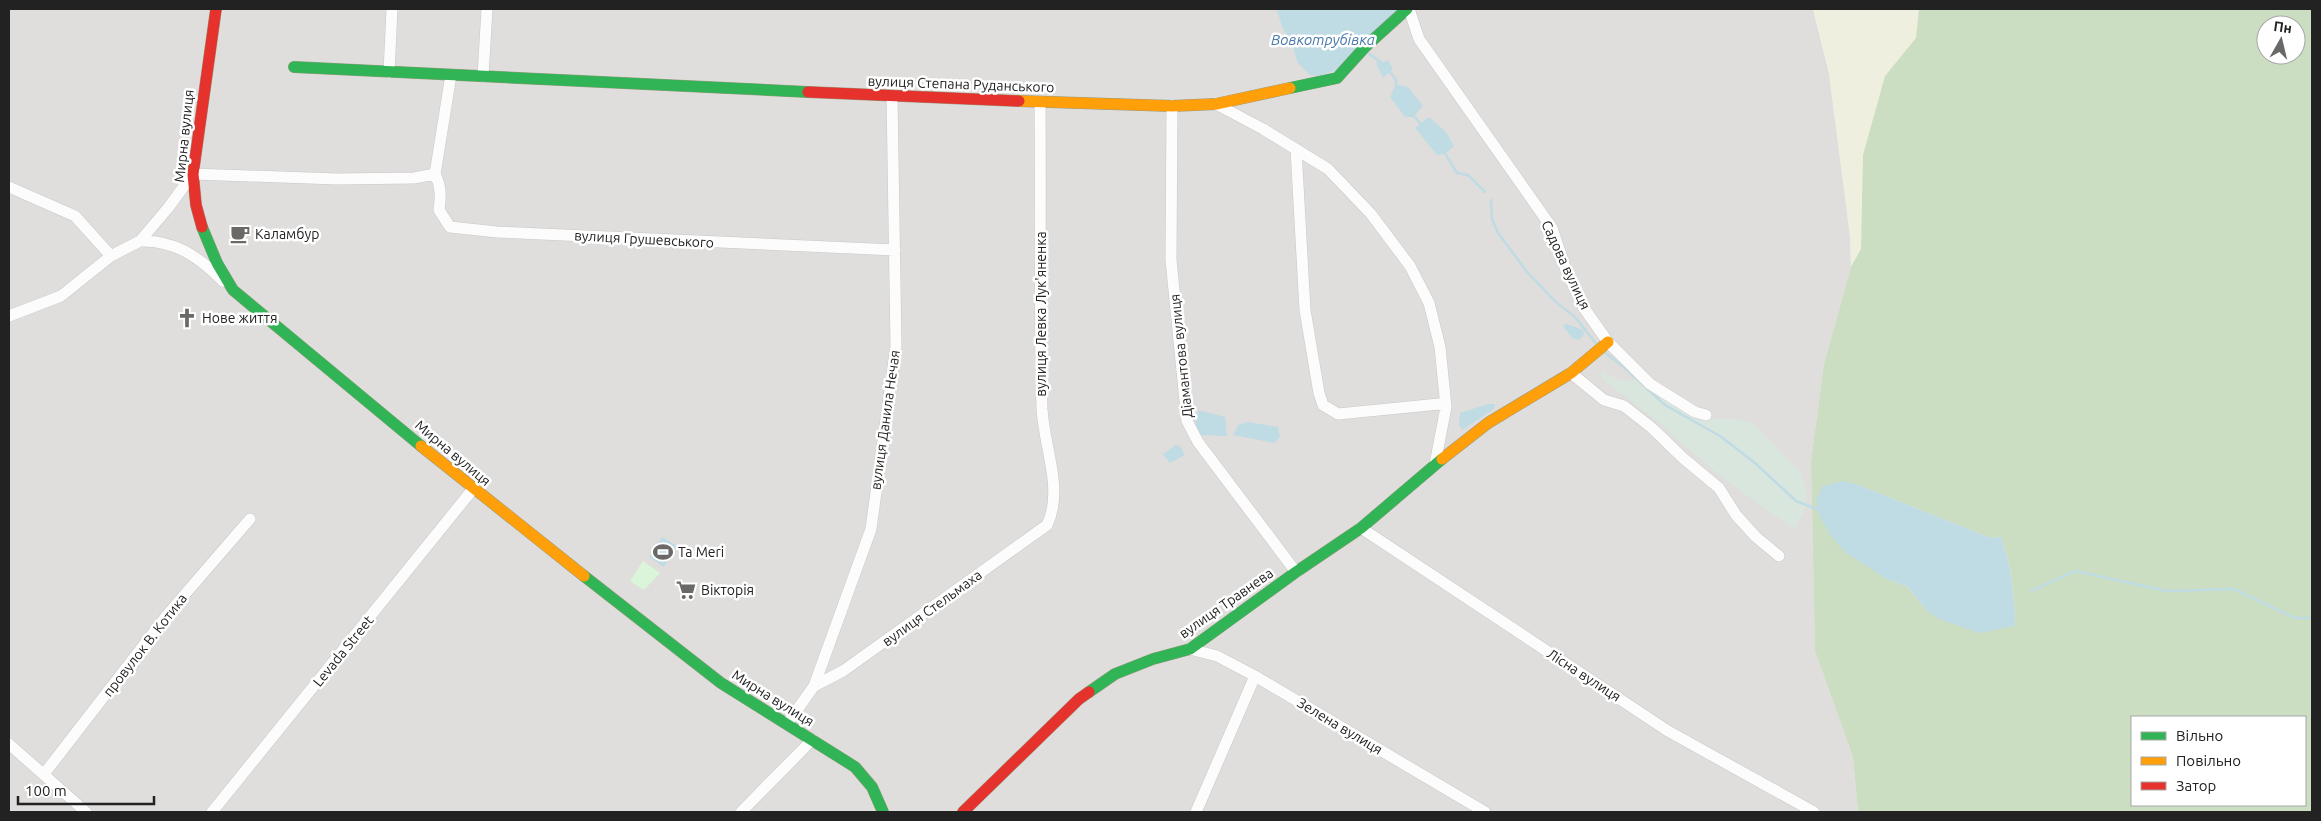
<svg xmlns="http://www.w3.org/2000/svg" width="2321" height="821" font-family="Ubuntu,sans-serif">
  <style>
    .residential { fill: #dfdedc }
    .farmland { fill: #efefdf }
    .forest { fill: #cbdec1; fill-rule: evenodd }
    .wetland { fill: #d9e6de }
    .park { fill: #daf5da }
    .water { fill: #bfdbe3 }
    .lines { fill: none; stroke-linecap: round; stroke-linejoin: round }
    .stream { stroke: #bfdbe3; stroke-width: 2.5 }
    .street-casing { stroke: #c9c8c7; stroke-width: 12 }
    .fast-casing { stroke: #999a82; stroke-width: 12 }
    .slow-casing { stroke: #999a82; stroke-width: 12 }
    .jam-casing { stroke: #999a82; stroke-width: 12 }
    .street { stroke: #fdfcfc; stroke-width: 11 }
    .fast { stroke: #30b455; stroke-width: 11 }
    .slow { stroke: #ff9f0a; stroke-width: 11 }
    .jam { stroke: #e5322d; stroke-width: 11 }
    .labels { text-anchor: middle; stroke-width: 5; stroke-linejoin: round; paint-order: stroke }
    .street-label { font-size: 14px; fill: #222; stroke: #fff }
    .poi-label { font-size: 14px; fill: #222; stroke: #fff; text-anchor: start }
    .water-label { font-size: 15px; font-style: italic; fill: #4a7aab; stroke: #fff }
  </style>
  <rect width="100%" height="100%" fill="#f0eeeb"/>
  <!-- residential -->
  <path class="residential" d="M9 9H1276L1283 29 1292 43 1297 62 1400 9H1813L1829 73 1850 236 1851 267 1824 364 1811 461 1815 651 1853 757 1858 812H9Z"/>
  <!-- farmland -->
  <path class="farmland" d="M1813 9H1919L1916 38 1885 76 1863 155 1861 249 1851 267 1850 236 1829 73Z"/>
  <!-- forest -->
  <path class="forest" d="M1919 9H2312V812H1858L1853 757 1815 651 1811 461 1824 364 1851 267 1861 249 1863 155 1885 76 1916 38ZM2266 25H2296V55H2266ZM1859 485 1983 535 1994 538 2001 536C2011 566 2015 594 2015 625L1926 610 1908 587 1885 578ZM2132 717H2305V805H2132Z"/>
  <!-- wetland -->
  <path class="wetland" d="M1602 372 1620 380 1639 381 1676 402 1699 419H1735L1753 423 1800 472 1807 493 1806 506 1795 530 1719 475 1647 413 1602 379Z"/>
  <!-- park -->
  <path class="park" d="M643 561 660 573 644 590 630 581Z"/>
  <!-- water -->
  <path class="water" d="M1276 9H1400L1337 70 1318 76 1310 75 1297 62 1292 43 1283 29Z
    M1379 60 1383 63 1388 60 1393 69 1383 78 1376 63Z
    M1398 85 1408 87 1423 106 1413 117H1405L1390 97 1395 86Z
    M1429 117 1446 132 1454 146 1445 154 1437 155 1415 128Z
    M1567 324 1583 330 1584 334 1579 340 1572 338 1563 326Z
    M1488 404H1495L1494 409 1462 430 1459 425 1460 413Z
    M1198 410 1225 417 1227 436 1200 435 1195 429Z
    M1248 422 1278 427 1280 437 1274 443 1233 435 1238 425Z
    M1176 445 1180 446 1185 455 1170 463 1163 454Z
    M1843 481 1859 485 1983 535 1994 538 2001 536C2011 566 2015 594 2015 626L1979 633 1939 619 1926 610 1908 587 1885 578 1845 552 1831 536 1819 515 1816 500 1823 486Z
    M662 537 677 546 664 567 649 557Z"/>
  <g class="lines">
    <!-- stream -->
    <path class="stream" d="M1368 53 1385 65
      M1388 69 1396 80V88
      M1412 114 1422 125
      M1444 152 1457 173 1468 175 1485 192
      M1491 200 1492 219 1498 233 1528 273 1557 303 1575 317 1597 345
      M1604 352 1624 367 1665 405 1720 436 1755 463 1796 501 1819 510
      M2031 591 2075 571 2167 591 2234 589 2295 618H2312"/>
    <defs>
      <path id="street" d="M1409 9 1419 39 1552 228 1566 270 1584 308 1608 342 1650 384 1695 412 1706 415
        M389 72 392 9
        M483 76 487 9
        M1216 104 1263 129 1328 169 1371 214 1410 266 1429 303 1440 347 1446 407 1435 464
        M1172 106 1171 260 1187 421 1198 442 1296 572
        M1296 149 1305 310 1319 393 1323 405 1338 414 1439 404 1446 407
        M435 174C441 186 441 196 439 210L450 227 497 232 895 250
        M9 187 75 216 111 256
        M140 241C175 240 199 257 223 281
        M9 316 61 296 111 256 140 241 168 208 193 174 337 179 414 178 435 174 451 75
        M1571 373 1604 400 1624 406 1652 428 1683 458 1719 488 1736 515 1756 537 1779 556
        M1361 528 1668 731 1814 812
        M1190 649 1217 656 1255 676 1485 812
        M814 686 843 671 1047 525C1064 490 1044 447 1042 409 1039 307 1041 204 1040 102
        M787 724 814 686 871 529 896 346 892 96
        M9 744 86 812
        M44 774 167 615 250 519
        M212 812 473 489
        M741 812 812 740
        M1196 812 1255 676"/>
      <path id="fast" d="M294 67 808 92
        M1290 88 1337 78 1365 47 1407 9
        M202 227 217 263 233 290 421 446
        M584 576 721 683 855 767 872 787 883 812
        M1089 692 1115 674 1153 659 1190 649 1296 572 1361 528 1442 459"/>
      <path id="slow" d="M1019 101 1172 106 1216 104 1290 88
        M421 446 584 576
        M1442 459 1488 423 1571 373 1608 342"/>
      <path id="jam" d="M808 92 1019 101
        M202 227 196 205 193 174 216 9
        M963 812 1079 699 1089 692"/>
    </defs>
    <!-- street casing -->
    <use href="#street" class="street-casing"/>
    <!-- fast casing -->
    <use href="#fast" class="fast-casing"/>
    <!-- slow casing -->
    <use href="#slow" class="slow-casing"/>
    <!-- jam casing -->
    <use href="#jam" class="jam-casing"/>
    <!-- street -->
    <use href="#street" class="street"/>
    <!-- fast -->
    <use href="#fast" class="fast"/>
    <!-- slow -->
    <use href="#slow" class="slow"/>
    <!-- jam -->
    <use href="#jam" class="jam"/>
  </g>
  <!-- icons -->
  <defs>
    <symbol id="cafe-bare" viewBox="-9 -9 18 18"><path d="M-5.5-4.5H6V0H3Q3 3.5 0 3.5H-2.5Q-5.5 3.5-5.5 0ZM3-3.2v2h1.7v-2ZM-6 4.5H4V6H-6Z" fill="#6a6968" stroke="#fff" stroke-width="2.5" paint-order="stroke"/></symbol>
    <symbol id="church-bare" viewBox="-9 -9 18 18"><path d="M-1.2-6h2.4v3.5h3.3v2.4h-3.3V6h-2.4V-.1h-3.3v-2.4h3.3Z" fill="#6a6968" stroke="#fff" stroke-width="2.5" paint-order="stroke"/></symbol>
    <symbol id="stadium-bare" viewBox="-9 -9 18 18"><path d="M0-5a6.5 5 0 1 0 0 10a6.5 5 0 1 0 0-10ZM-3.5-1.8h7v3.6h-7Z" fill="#6a6968" stroke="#fff" stroke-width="2.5" paint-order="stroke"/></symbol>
    <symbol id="supermarket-bare" viewBox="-9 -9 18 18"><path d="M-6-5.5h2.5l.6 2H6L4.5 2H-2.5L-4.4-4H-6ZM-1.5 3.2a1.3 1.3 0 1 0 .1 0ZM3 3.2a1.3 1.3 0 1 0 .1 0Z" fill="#6a6968" stroke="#fff" stroke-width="2.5" paint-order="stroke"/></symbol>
  </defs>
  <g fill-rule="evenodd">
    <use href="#cafe-bare" x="226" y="220" width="28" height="28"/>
    <use href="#church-bare" x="173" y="304" width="28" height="28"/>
    <use href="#stadium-bare" x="649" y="538" width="28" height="28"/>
    <use href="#supermarket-bare" x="672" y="576" width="28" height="28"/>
  </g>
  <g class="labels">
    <!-- street labels -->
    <g class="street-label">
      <text transform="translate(961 84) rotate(2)" y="5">вулиця Степана Руданського</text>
      <text transform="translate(184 136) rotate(-84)" y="5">Мирна вулиця</text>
      <text transform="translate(644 239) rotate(3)" y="5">вулиця Грушевського</text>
      <text transform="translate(1566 265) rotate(65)" y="5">Садова вулиця</text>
      <text transform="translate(1041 314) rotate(-90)" y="5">вулиця Левка Лук'яненка</text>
      <text transform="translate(1181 356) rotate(-96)" y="5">Діамантова вулиця</text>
      <text transform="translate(885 420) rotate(-82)" y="5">вулиця Данила Нечая</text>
      <text transform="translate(453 453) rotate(40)" y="5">Мирна вулиця</text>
      <text transform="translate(1226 603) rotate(-35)" y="5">вулиця Травнева</text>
      <text transform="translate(932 608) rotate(-36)" y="5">вулиця Стельмаха</text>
      <text transform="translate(145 645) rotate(-52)" y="5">провулок В. Котика</text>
      <text transform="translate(343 651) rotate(-51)" y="5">Levada Street</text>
      <text transform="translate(1584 675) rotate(33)" y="5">Лісна вулиця</text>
      <text transform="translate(773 698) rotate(32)" y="5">Мирна вулиця</text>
      <text transform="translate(1340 726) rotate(31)" y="5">Зелена вулиця</text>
    </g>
    <!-- poi labels -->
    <g class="poi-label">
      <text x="255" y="239">Каламбур</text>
      <text x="202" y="323">Нове життя</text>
      <text x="678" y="557">Ta Meri</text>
      <text x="701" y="595">Вікторія</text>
    </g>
    <!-- water labels -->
    <g class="water-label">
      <text x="1323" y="45">Вовкотрубівка</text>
    </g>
  </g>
  <!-- border -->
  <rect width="2321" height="821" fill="none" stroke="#222222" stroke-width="20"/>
  <!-- legend -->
  <rect x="2131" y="716" width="175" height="90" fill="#ffffff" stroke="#a7a7a7"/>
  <rect x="2141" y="732" width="25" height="8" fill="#30b455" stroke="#a7a7a7"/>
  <text x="2176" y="741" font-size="15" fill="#222222">Вільно</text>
  <rect x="2141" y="757" width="25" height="8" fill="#ff9f0a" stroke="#a7a7a7"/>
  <text x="2176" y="766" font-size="15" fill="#222222">Повільно</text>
  <rect x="2141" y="782" width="25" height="8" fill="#e5322d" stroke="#a7a7a7"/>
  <text x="2176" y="791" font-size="15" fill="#222222">Затор</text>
  <!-- north arrow -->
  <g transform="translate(2281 40) rotate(8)"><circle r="24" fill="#ffffff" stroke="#a7a7a7"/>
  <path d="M0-4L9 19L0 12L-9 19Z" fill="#6a6968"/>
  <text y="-8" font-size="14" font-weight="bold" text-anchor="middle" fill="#222222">Пн</text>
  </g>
  <!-- scale -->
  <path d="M18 796v8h136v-8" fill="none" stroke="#222222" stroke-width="2.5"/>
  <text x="25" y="796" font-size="15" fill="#222222" stroke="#ffffff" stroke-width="4" paint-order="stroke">100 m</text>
</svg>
